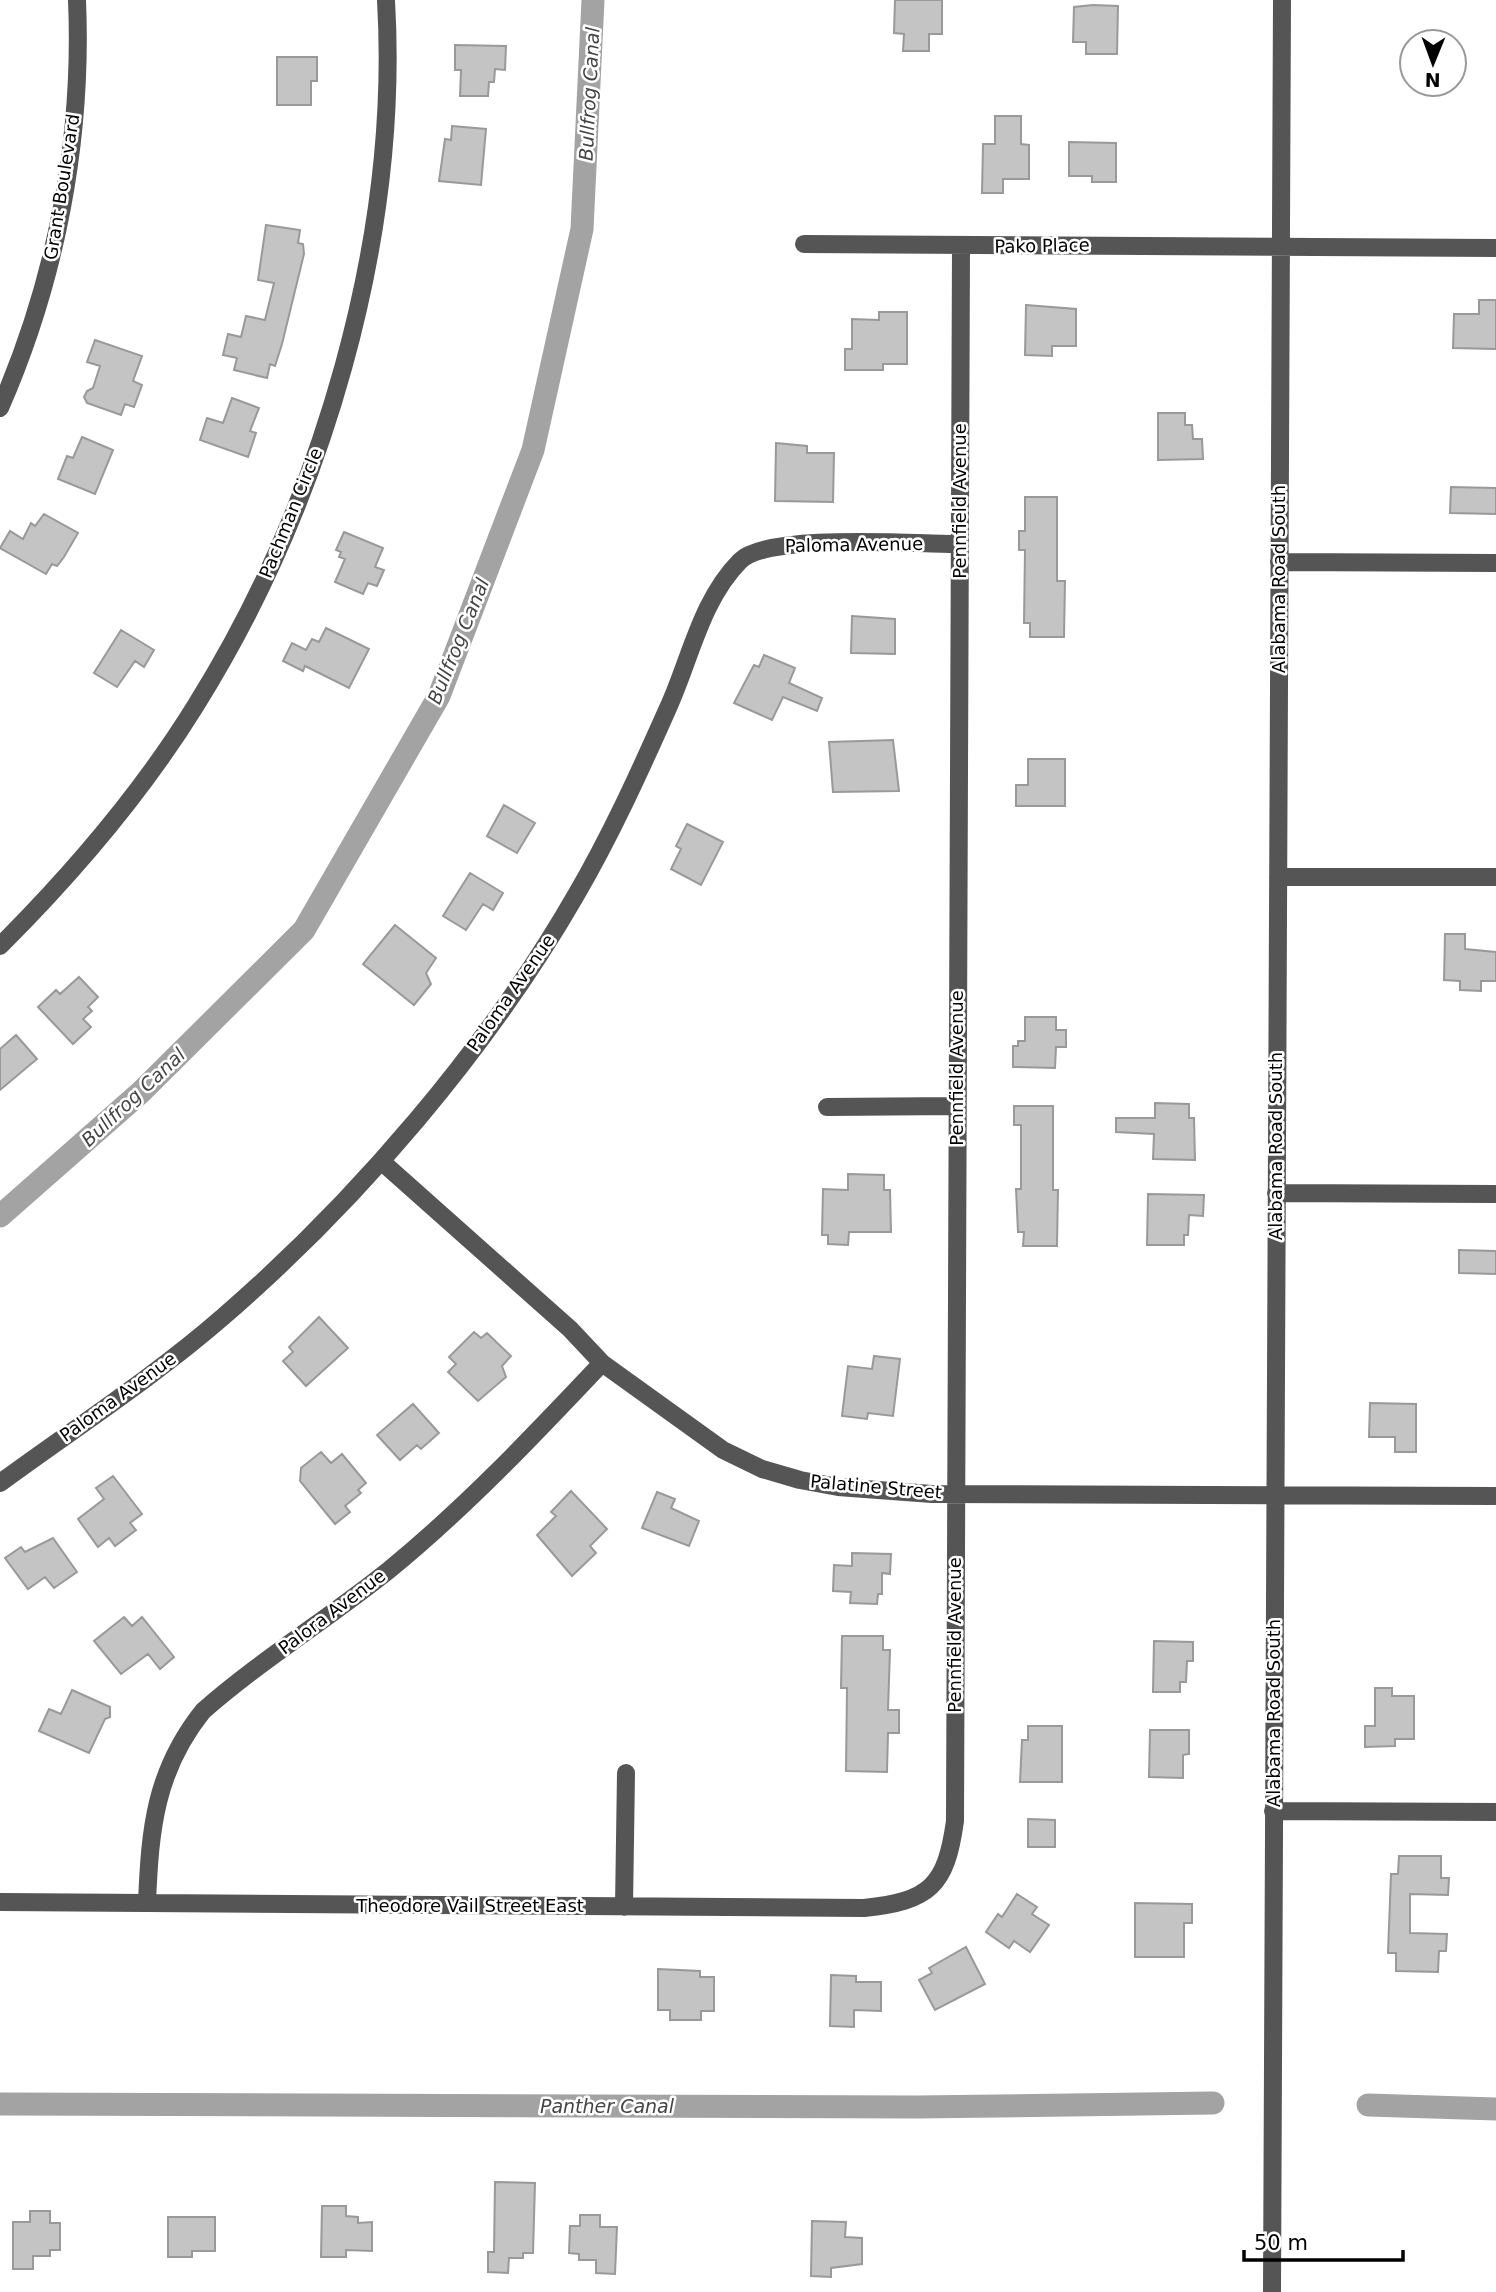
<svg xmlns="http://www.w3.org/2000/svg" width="1496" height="2292" font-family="'DejaVu Sans',sans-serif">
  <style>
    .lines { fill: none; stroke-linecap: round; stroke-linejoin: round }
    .canal { stroke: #a3a3a3; stroke-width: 23 }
    .building { fill: #c4c4c4; stroke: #999; stroke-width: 2 }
    .minor { stroke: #555; stroke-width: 18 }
    .labels { text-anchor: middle; stroke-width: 5; stroke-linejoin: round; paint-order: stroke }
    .street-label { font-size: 18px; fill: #000; stroke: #fff }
    .water-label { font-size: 19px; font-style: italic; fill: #444; stroke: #fff }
  </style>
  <rect width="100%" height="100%" fill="#fff"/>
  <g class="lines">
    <!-- canal -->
    <path class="canal" d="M0 1216 141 1092 304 930 439 696 533 450 582 229 593 0
      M0 2104 917 2107 1213 2103
      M1368 2105 1496 2109"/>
  </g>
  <!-- building -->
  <path class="building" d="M895 0H942V34H929V51H903L904 34 894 33Z
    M1093 5 1118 6 1117 54H1086V42H1073L1074 7Z
    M455 45 506 46 505 70 495 69 494 82H489L488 96H460L461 70H455Z
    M277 57H317V81H311V105H277Z
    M995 116H1021V144L1029 145V179H1003V193H982L983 144H995Z
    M452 126 486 129 481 185 439 181 445 139 451 140Z
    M1069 142 1116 143V182H1092V176H1069Z
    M266 225 300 230 298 243 303 244 304 254 282 344 275 366 270 364 267 378 234 370 237 358 223 355 228 334 241 337 246 316 265 320 274 283 258 280Z
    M1479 300H1496V349L1453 348 1454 314H1479Z
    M1026 305 1076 309V346H1052V356L1025 355Z
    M879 312H907V364H883V370H845V349H852V319L879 320Z
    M95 340 142 356 133 381 142 385 134 407 125 404 121 415 87 403 84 397 87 391 93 388 100 366 87 362Z
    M232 398 259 408 250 431 256 433 248 457 200 440 207 418 223 423Z
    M1158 413H1185V425H1192L1193 439H1202L1203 459 1158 460Z
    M82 437 113 450 95 494 58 479 67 456 73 458Z
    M776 443 807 446V453H834L833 502 775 501Z
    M1451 487 1496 488V514L1450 513Z
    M1025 497H1057V581H1065L1064 637H1030V623H1024L1025 550H1019V531H1025Z
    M44 514 78 533 64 557 57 566 52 564 46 574 0 548 10 531 23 539 31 523 35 526Z
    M344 532 383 548 375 567 384 570 377 586 368 583 363 594 335 582 345 559 339 557 341 552 336 550Z
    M852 616 895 619V654L851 653Z
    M326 628 369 649 349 688 305 666 303 671 283 661 292 643 306 650 312 639 319 642Z
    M121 630 154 650 144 667 135 661 117 687 94 673Z
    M764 655 795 668 789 683 822 698 817 711 783 697 772 720 734 703 754 665 759 667Z
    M893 740 899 791 833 792 829 742Z
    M1028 759H1065V806H1016V785H1028Z
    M504 805 535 823 517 853 487 836Z
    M687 824 723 842 701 885 671 869 681 849 676 846Z
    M470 873 503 893 493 910 483 904 466 930 443 916Z
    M395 925 436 958 426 973 431 984 414 1005 363 964Z
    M1445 934H1465V949L1496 952V981H1481V991L1460 990V981L1444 980Z
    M79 977 98 997 88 1007 92 1011 83 1019 91 1027 73 1044 38 1007 56 990 60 994Z
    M1025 1017H1056V1030H1066V1047H1056L1055 1068 1013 1067V1046H1018V1041H1025Z
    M16 1035 37 1059 0 1090V1049Z
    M1155 1103 1189 1104V1118H1194L1195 1160 1153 1159 1154 1134 1116 1132V1118H1155Z
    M1014 1106H1053V1190H1058L1057 1246H1023L1024 1232H1018L1016 1189H1021V1125H1014Z
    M848 1174 884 1175V1190H890L891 1232H849L848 1245 828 1244V1235H822L823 1189 848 1190Z
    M1148 1194 1204 1195 1203 1216 1189 1215 1188 1235H1184V1245H1147Z
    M1459 1250 1496 1251V1274L1459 1273Z
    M319 1317 348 1348 306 1386 283 1361 293 1352 289 1347Z
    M474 1332 481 1338 487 1333 511 1356 502 1366 506 1377 478 1401 448 1372 456 1364 449 1357Z
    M874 1356 900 1359 893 1416 868 1413 867 1419 842 1416 848 1366 872 1369Z
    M1370 1403 1416 1404V1452H1395V1437H1369Z
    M413 1404 439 1433 421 1449 417 1445 400 1460 377 1435Z
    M321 1452 331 1463 342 1454 366 1483 358 1490 361 1493 345 1506 350 1512 335 1524 300 1481 301 1468Z
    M113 1476 142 1514 130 1523 136 1530 115 1546 109 1538 98 1547 78 1519 104 1499 96 1488Z
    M571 1491 607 1529 590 1546 596 1553 572 1576 537 1535 556 1516 551 1512Z
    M657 1492 675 1499 671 1508 699 1521 689 1546 642 1528Z
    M53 1538 77 1572 54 1588 45 1577 28 1589 5 1558 21 1547 25 1552Z
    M852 1553 891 1554 890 1574 882 1573V1594H878L877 1604 850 1603 851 1592 833 1591 834 1565 852 1566Z
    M124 1617 132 1626 142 1617 174 1657 160 1669 148 1654 121 1674 94 1641Z
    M842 1636H883V1650H890L888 1710H899V1733H888L887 1772 846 1771 847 1688H841Z
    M1154 1641 1193 1642V1661H1187L1186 1682H1180V1692H1153Z
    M1375 1688H1392V1696H1414V1739H1395V1746L1365 1747V1726H1375Z
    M72 1690 110 1707V1717L105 1719 89 1753 39 1731 49 1709 61 1714Z
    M1028 1726H1062V1782H1020L1022 1740H1028Z
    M1150 1730H1189V1754L1183 1755V1778L1149 1777Z
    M1028 1819 1055 1820V1847H1028Z
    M1399 1856H1441V1878H1449L1448 1895 1410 1894V1933L1447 1934 1446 1951H1439L1438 1972 1396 1971V1953H1388L1391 1874H1398Z
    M1017 1894 1037 1907 1032 1914 1049 1925 1030 1952 1014 1941 1009 1948 986 1932 998 1914 1002 1917Z
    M1135 1903 1192 1904V1923H1184V1957H1135Z
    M966 1947 985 1984 935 2010 919 1980 932 1973 929 1968Z
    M658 1969 700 1971V1977H714V2011H701V2020H670V2010H658Z
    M831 1975 856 1976V1982H881V2011L854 2010V2027L830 2026Z
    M495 2182 535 2183 533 2253H523V2258H509L508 2273 488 2272V2252H494Z
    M322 2206H346V2216L358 2217V2223L372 2222V2251L346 2250V2257H321Z
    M30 2211H50V2223H60V2250H50V2256H33V2269H13V2222H30Z
    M580 2215H600V2227H617L615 2274 596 2273V2260H579V2254L569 2253 570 2226H580Z
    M168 2217H215V2251H192V2257H168Z
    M812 2221 846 2222 845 2237 862 2238V2264L831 2268V2277L811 2276Z"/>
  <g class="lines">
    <!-- minor -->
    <path class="minor" d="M804 244 1496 248
      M0 408C56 280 83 140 77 0
      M1279 562 1496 563
      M1278 877H1496
      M0 946C73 873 141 794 196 705 322 503 400 239 386 0
      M827 1107 956 1106
      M381 1161 570 1329 602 1363 723 1450 762 1469 800 1480 838 1487 932 1494 1496 1496
      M1276 1193 1496 1194
      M0 1483C75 1428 154 1377 224 1316 358 1200 488 1048 576 895 611 835 640 771 668 708 690 660 701 600 740 561 768 533 914 544 958 544
      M1273 1811 1496 1812
      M0 1902 864 1908C930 1901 946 1886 955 1821L961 247
      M147 1903C150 1829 155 1771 203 1711 261 1660 328 1619 389 1570 466 1507 534 1435 602 1363
      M624 1907 626 1773
      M1272 2292 1282 0"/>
  </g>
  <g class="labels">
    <!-- street labels -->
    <g class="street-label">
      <text transform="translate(62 187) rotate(-81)" y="6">Grant Boulevard</text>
      <text transform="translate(1042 246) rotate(-1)" y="6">Pako Place</text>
      <text transform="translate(960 501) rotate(-90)" y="6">Pennfield Avenue</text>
      <text transform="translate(291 513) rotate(-68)" y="6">Pachman Circle</text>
      <text transform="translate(854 545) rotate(-1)" y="6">Paloma Avenue</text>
      <text transform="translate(1279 579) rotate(-90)" y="6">Alabama Road South</text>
      <text transform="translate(511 993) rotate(-55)" y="6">Paloma Avenue</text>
      <text transform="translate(957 1068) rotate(-90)" y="6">Pennfield Avenue</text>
      <text transform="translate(1276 1146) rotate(-90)" y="6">Alabama Road South</text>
      <text transform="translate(118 1397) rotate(-36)" y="6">Paloma Avenue</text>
      <text transform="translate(876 1487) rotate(5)" y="6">Palatine Street</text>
      <text transform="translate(332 1612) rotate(-37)" y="6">Palora Avenue</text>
      <text transform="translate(955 1635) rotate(-90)" y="6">Pennfield Avenue</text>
      <text transform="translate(1274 1713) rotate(-90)" y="6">Alabama Road South</text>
      <text x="470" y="1912">Theodore Vail Street East</text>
    </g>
    <!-- water labels -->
    <g class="water-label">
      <text transform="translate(589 94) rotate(-87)" y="7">Bullfrog Canal</text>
      <text transform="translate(458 641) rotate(-68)" y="7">Bullfrog Canal</text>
      <text transform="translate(133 1097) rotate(-43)" y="7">Bullfrog Canal</text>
      <text x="607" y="2113">Panther Canal</text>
    </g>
  </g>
  <!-- north arrow -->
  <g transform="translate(1433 63) rotate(181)"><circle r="33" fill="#ffffff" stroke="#999999" stroke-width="2"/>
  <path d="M0-5L12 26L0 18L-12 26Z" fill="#000000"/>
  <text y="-10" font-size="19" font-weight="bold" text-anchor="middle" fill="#000000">N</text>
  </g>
  <!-- scale -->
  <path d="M1244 2250v10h159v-10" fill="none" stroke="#000000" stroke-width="3.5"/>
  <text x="1254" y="2250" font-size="21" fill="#000000" stroke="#ffffff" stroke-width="5" paint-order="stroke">50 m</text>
</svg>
